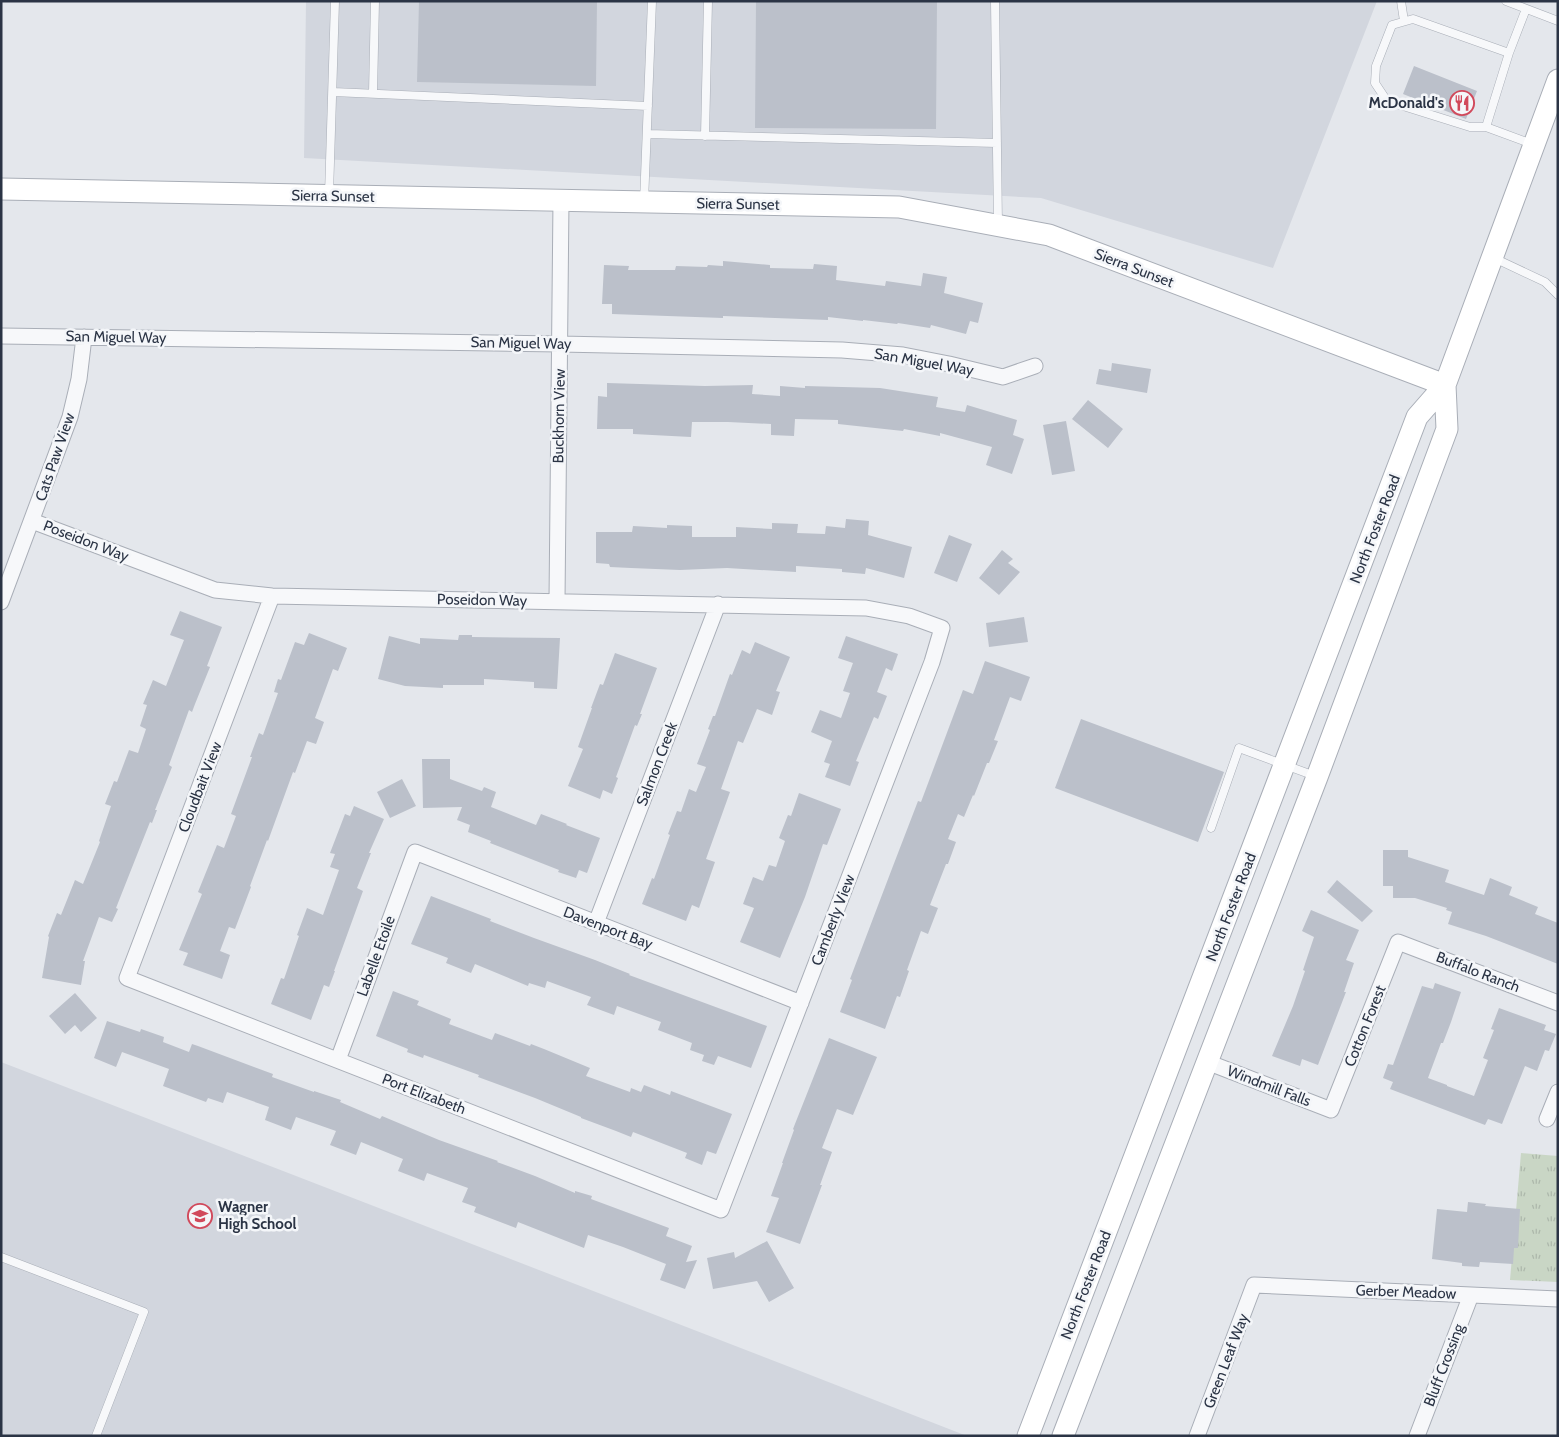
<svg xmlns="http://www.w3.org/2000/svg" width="1559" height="1437" font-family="Cabin,sans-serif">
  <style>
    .built { fill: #d2d6de }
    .grass { fill: url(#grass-tufts) }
    .building { fill: #bbc0ca }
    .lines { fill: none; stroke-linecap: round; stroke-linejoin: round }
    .lane-casing { stroke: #a9aeb7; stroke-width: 9 }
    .street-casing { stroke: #a9aeb7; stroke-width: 17 }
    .secondary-casing { stroke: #a9aeb7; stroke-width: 23 }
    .lane { stroke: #f7f8fa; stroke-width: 8 }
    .street { stroke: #f7f8fa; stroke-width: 15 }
    .secondary { stroke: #fff; stroke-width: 21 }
    .labels { text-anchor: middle; stroke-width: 5; stroke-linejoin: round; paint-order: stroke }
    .poi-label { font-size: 15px; font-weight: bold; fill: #2b3445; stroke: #f4f6f9; text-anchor: end }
    .street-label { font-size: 15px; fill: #2b3445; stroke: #f4f6f9 }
  </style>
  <defs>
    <pattern id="grass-tufts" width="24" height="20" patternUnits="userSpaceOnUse" patternTransform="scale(1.25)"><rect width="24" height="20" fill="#c9d6c5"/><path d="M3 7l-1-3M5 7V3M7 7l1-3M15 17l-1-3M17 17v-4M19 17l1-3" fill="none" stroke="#adb8ab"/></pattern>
  </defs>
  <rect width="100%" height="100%" fill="#e4e7ec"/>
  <!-- built -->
  <path class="built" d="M306 1H1377L1273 268 1041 198 304 158Z
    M1 1062 795 1369 967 1436H1Z"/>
  <!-- grass -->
  <path class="grass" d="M1521 1153 1558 1156V1282L1510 1280Z"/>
  <!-- building -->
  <path class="building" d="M419 1H597L596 86 417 82Z
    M756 1H937L936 129 755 128Z
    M1414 66 1477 91 1466 119 1403 94Z
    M723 261 770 265V268L813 269 814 264 837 266 836 280 885 286 886 281 921 286 923 273 947 277 944 293 983 303 978 323 970 321 966 334 931 325 930 328 898 323 897 324 863 320V321L828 317V320L723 316V318L612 314V304H602L604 265 629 266 628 270H675L676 266 707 267 708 265 723 266Z
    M1112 363 1151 369 1147 393 1096 384 1099 369 1111 371Z
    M607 383 705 386 753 385 752 394 780 396V386L805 388V386L880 388 938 397 936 407 965 412 967 405 1017 420 1013 435 1024 439 1012 474 986 465 992 447 940 433V436L904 429 903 431 838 424V420L795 419 794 436 771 435V424L728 422H692L691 437 633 434V429H597L598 396 607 397Z
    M1088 400 1123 429 1108 448 1072 419Z
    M1066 421 1075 471 1052 475 1043 425Z
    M846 519 869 521 868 535 912 547 904 578 866 568 865 574 842 572V569L796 566V572L727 568 680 570 631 568 610 567 609 564 596 563V532H632L633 526 667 528V525L692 526V537H736V527L772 529V523L798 524 797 533 825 534 826 526 845 528Z
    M949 535 972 544 957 582 934 573Z
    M1002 550 1013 559 1008 563 1020 572 999 595 979 578Z
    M180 611 222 627 207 666 210 667 195 704 192 712 189 710 169 765 172 767 155 810H157L152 823 150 822 116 908 118 909 112 922 99 917 83 961H85L81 985 42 978 49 937 48 936 57 913 61 915 75 880 83 884 100 842 99 841 111 806 105 804 114 781 117 782 129 750 138 753 146 729 140 726 147 705 143 704 153 680 166 686 184 640 170 635Z
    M1024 617 1028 642 989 647 986 623Z
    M309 633 347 648 338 671 333 669 315 718 324 722 316 744 307 741 295 773 293 772 268 841 267 840 250 886 251 887 235 929 229 927 220 951 230 955 222 979 183 965 188 953 179 950 202 894 198 892 217 845 224 848 236 816 231 814 252 757H250L259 733 263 735 278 693 274 692 278 679 281 680 295 642 304 645Z
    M459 635H472V637L560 638 557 689 534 688V682L484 679V685H443V688L405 686 378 679 389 636 420 644V638L458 640Z
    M846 636 898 654 892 671 886 668 877 692 887 696 878 719 874 717 856 761 859 762 850 786 825 777 830 764 824 762 832 741 811 732 820 710 841 718 850 693 843 691 853 663 838 658Z
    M755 642 790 657 776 691 780 692 772 715 757 709 743 743 738 741 721 789 730 792 706 859 715 862 699 908 692 905 686 921 642 904 652 878 654 879 670 835 668 834 677 811 681 812 689 789 696 792 706 767 697 764 710 730 708 729 713 716H715L730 674 732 675 742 650 750 654Z
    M615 653 657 668 640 714H642L637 726 635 725 616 777 618 778 612 794 603 790 600 799 568 786 583 749 578 747 592 708H591L600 684 603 685Z
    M985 661 1030 677 1021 701 1010 697 994 740 998 741 989 763H987L974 796 973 795 964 817 958 814 948 839 956 842 948 864H946L930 905 938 908 928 934 921 931 907 970 909 971 900 997 897 996 885 1029 840 1012 852 980 850 979 893 866 918 801 921 802 963 690 973 694Z
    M1081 719 1224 772 1198 842 1055 788Z
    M422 759H450V779L482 791 484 787 496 792 491 807 536 825 541 814 567 824 566 825 600 838 587 873 579 870 576 878 558 872 559 870 490 843 491 841 468 832 470 825 457 820 462 807 423 808Z
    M402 779 416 806 390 818 377 792Z
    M799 793 841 809 827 845 823 844 805 897 780 958 740 942 754 908 743 904 753 877 763 881 769 865 776 867 785 841 779 838 788 815 791 816Z
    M354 806 384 819 369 853H371L357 888 363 891 334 971H335L329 987 324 985 311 1020 271 1004 281 978 284 979 299 936 297 935 307 908 323 915 339 870 330 867 335 854 330 853 345 814 350 816Z
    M1383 850H1408V857L1449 870 1445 882 1484 895 1490 878 1512 887 1509 895 1538 907 1535 914 1558 923V964L1486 936 1448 924 1452 912 1446 910 1447 908 1415 898H1393V886H1383Z
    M1337 880 1373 911 1362 922 1327 892Z
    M431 896 491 919 490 921 534 938 595 960 630 974 629 975 767 1026 751 1068 718 1056 714 1065 702 1061 704 1055 690 1050 692 1043 658 1030 661 1022 617 1006 614 1015 587 1005 591 997 547 981 545 988 529 983 528 986 475 964 471 973 446 963 448 958 411 944Z
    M1311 910 1359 930 1346 960 1354 963 1344 992H1346L1318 1065 1302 1059 1300 1066 1272 1056 1293 1006 1305 971 1303 970 1314 937 1302 931Z
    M1435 983 1461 992 1451 1022 1443 1043H1441L1428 1078 1447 1085V1086L1474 1096 1488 1060 1483 1058 1494 1030 1491 1029 1499 1008 1546 1025 1544 1030 1556 1034 1549 1051 1545 1050 1537 1071 1525 1066 1502 1124 1488 1119 1485 1125 1390 1089 1393 1082 1383 1078 1388 1064 1393 1065 1422 986 1433 989Z
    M393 991 419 1001 417 1005 451 1019 449 1024 492 1040 495 1033 530 1046 531 1044 544 1049 590 1068 586 1076 630 1092 631 1088 641 1092 644 1085 670 1095 671 1091 732 1114 716 1154 707 1151 702 1165 685 1158 687 1153 633 1132 631 1137 616 1131 581 1118V1117L535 1098 478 1077 479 1075 424 1055 423 1058 407 1052 408 1049 376 1036Z
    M75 993 97 1018 81 1032 75 1025 65 1034 49 1016Z
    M107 1021 140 1032 141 1029 164 1037 163 1042 189 1052 192 1044 198 1046 273 1074 272 1077 314 1092V1091L341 1100 340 1102 380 1119 382 1116 439 1140 498 1161 497 1162 535 1176 575 1193V1191L592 1196 591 1199 669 1228 666 1236 692 1246 686 1262 697 1260 685 1289 660 1280 666 1264 623 1247 588 1235 584 1248 518 1222 516 1228 474 1212 476 1207 462 1202 468 1188 427 1173 424 1181 398 1171 403 1159 361 1142 356 1155 330 1145 336 1131 296 1117 291 1130 265 1120 269 1107 227 1092 223 1103 208 1098 206 1102 163 1086 169 1069 122 1052 116 1067 94 1058Z
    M829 1038 877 1057 853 1115 837 1109 822 1148 832 1152 820 1185H822L800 1244 766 1232 779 1198 771 1196 783 1163H782L794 1130 793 1129Z
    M1468 1202 1486 1204 1485 1206 1520 1209 1518 1248H1514L1513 1264 1480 1262 1479 1267 1462 1266V1263L1432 1259 1437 1209 1467 1212Z
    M767 1241 794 1288 769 1302 757 1281 713 1289 707 1258 734 1252 735 1258Z"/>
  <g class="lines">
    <defs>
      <path id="lane" d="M995 1 998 224
        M1401 1 1404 21
        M1506 1 1558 21
        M1509 53 1526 9
        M333 92 648 106
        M373 93 375 1
        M1486 127 1509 53 1413 19 1392 25 1376 66 1375 83 1387 101 1470 127H1486L1532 144
        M647 134 997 143
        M705 136 708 1
        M329 194 335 1
        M644 202 652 1
        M1494 258 1545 282 1558 295
        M1211 828 1239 748 1315 776
        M1 1257 144 1312 96 1436"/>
      <path id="street" d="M1 336 560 344 842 350 903 355 949 364 1003 377 1035 366
        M32 521 215 590 272 596 866 608 909 616 942 628 932 662 721 1210 127 978 272 596
        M557 601 561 200
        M1 602 70 417 79 379 84 337
        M596 923 718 604
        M338 1060 415 852 801 1003
        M1207 1062 1331 1110 1398 942 1558 1003
        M1547 1119 1558 1092
        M1197 1436 1254 1285 1558 1299
        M1417 1436 1471 1295"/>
      <path id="secondary" d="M1 189 899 207 1049 235 1445 385
        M1028 1436 1417 417 1445 385 1558 80
        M1063 1436 1317 777 1447 429 1445 385"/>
    </defs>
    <!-- lane casing -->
    <use href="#lane" class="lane-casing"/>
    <!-- street casing -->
    <use href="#street" class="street-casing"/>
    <!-- secondary casing -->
    <use href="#secondary" class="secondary-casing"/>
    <!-- lane -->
    <use href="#lane" class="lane"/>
    <!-- street -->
    <use href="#street" class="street"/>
    <!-- secondary -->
    <use href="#secondary" class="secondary"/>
  </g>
  <!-- icons -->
  <defs>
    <symbol id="restaurant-ring" viewBox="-11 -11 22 22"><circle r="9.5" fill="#f4f6f9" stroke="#d1495b" stroke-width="1.5"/><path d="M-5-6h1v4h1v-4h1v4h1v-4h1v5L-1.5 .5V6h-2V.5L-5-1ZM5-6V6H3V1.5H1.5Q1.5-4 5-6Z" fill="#d1495b"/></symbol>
    <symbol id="school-ring" viewBox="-11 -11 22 22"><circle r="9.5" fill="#f4f6f9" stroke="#d1495b" stroke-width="1.5"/><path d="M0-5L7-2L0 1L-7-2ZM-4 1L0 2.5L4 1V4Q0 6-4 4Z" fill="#d1495b"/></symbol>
  </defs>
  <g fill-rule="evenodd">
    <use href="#restaurant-ring" x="1448" y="89" width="28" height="28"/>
    <use href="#school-ring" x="186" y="1202" width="28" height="28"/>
  </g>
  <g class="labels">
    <!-- poi labels -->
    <g class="poi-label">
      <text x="1444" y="108">McDonald's</text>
      <text x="218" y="1212" text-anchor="start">Wagner<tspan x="218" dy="17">High School</tspan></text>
    </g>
    <!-- street labels -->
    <g class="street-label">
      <text transform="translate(333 196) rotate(1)" y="5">Sierra Sunset</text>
      <text transform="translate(738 204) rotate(1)" y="5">Sierra Sunset</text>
      <text transform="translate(1134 268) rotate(21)" y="5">Sierra Sunset</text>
      <text transform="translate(116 337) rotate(1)" y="5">San Miguel Way</text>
      <text transform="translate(521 343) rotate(1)" y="5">San Miguel Way</text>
      <text transform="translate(924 362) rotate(10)" y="5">San Miguel Way</text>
      <text transform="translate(559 416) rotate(-89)" y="5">Buckhorn View</text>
      <text transform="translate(55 457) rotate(-71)" y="5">Cats Paw View</text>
      <text transform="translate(1375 529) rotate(-69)" y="5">North Foster Road</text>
      <text transform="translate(86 541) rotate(21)" y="5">Poseidon Way</text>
      <text transform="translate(482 600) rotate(1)" y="5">Poseidon Way</text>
      <text transform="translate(657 764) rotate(-69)" y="5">Salmon Creek</text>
      <text transform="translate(200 787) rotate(-69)" y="5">Cloudbait View</text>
      <text transform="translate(1231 907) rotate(-69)" y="5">North Foster Road</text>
      <text transform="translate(833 920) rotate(-69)" y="5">Camberly View</text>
      <text transform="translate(608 928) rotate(21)" y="5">Davenport Bay</text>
      <text transform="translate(376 956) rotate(-70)" y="5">Labelle Etoile</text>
      <text transform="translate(1478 972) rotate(21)" y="5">Buffalo Ranch</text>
      <text transform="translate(1365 1026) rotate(-68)" y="5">Cotton Forest</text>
      <text transform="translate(1269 1086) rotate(21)" y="5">Windmill Falls</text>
      <text transform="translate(424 1094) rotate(21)" y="5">Port Elizabeth</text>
      <text transform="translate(1086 1285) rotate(-69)" y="5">North Foster Road</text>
      <text transform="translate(1406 1292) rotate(2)" y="5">Gerber Meadow</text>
      <text transform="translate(1226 1361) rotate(-69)" y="5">Green Leaf Way</text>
      <text transform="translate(1444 1365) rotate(-69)" y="5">Bluff Crossing</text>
    </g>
  </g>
  <!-- border -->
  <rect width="1559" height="1437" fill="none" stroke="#2b3445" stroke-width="5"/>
</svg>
